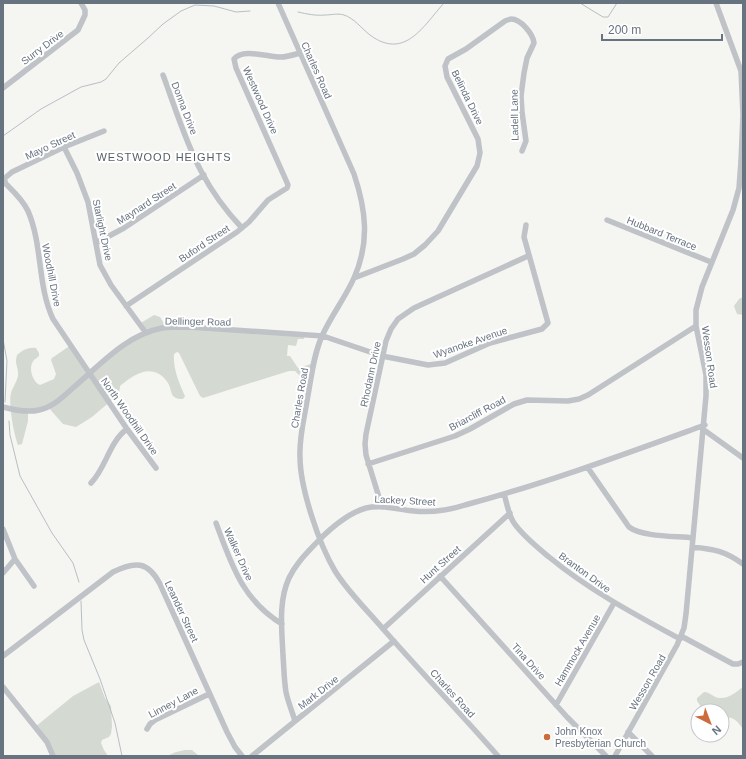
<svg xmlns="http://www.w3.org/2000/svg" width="746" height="759" font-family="Helvetica,sans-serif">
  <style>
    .green { fill: #d4dad2 }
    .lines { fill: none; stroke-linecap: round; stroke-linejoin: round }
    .stream { stroke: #b7bfc4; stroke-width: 1 }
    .minor { stroke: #bfc2c6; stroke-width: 5.5 }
    .poi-dot { fill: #cc6c3c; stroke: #fff; stroke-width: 1.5 }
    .labels { text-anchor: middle; stroke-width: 4; stroke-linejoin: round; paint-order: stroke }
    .street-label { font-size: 10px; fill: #687380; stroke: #fff }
    .poi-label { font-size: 10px; fill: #687380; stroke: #fff; text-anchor: start }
    .neighbourhood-label { font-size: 11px; letter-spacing: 1px; fill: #555d66; stroke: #fff }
  </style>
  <rect width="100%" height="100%" fill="#f5f5f2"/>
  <!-- green -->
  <path class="green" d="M743 297V315L737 314 734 306 739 299Z
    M154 315 160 317 167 328 305 334 304 339H298L296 346 288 345 287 356H290L298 368 311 364 312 376 301 377 295 371H289L203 398 200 396 179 353 177 352 174 354C173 369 179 383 185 396L183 399C169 399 173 392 168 383 154 362 135 373 120 386L119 394 92 417 76 427 63 424 48 407 28 411V421L22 444 18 445C14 435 7 399 12 390 14 385 17 381 18 376 19 367 14 365 17 355 23 350 28 347 36 348L39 353V356C37 358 35 359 34 360 28 367 32 379 38 384L40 385 54 379 56 374 51 360 52 358 71 345 90 374 113 353 146 333 139 324Z
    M99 682 105 698 111 706 112 726 111 734 109 737 102 740 101 743 104 750 108 756H53L35 727 73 696Z
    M743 687V729C736 720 734 716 722 718V711H704L697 701V698L704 692C710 692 713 697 719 698 729 699 736 692 743 687Z
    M185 750H192L199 756H167L176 752Z"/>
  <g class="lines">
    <!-- stream -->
    <path class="stream" d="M580 3 598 14 603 17H608L617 3
      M298 12C307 14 316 16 325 15 332 15 337 13 344 15 354 18 362 29 370 35 405 61 424 25 444 3
      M3 136 41 109 81 87 101 82 106 79 119 63 148 38 163 24 181 11 195 5 214 6 236 12 250 11
      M3 339 7 361 5 402
      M9 421 10 435 20 476 52 533 73 563 79 582
      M81 601 82 630 84 640 100 679 115 723 122 756"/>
    <!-- minor -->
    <path class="minor" d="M278 3 354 174C366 210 370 242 354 278 345 298 331 316 322 336 313 356 311 380 307 401 304 419 299 438 300 457 300 488 319 544 335 571 348 592 368 611 384 630 421 672 461 714 498 756
      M163 75C175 107 185 141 201 171 212 192 226 211 242 228
      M3 88 78 30 85 15V10L81 3
      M104 131 64 147 12 172 5 178V183C13 191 23 200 28 211 43 246 37 285 53 319L127 429 156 468
      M64 147 77 173 88 202 100 265 111 285 146 333
      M607 220 711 262
      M96 243 124 228 204 175
      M354 278 403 259 414 254 425 245 438 231 477 166 480 153 478 139 447 77 445 66 448 59 466 49 505 21C505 21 510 19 511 19 521 19 533 34 534 43L527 58 524 73 521 96 522 112 526 141 522 151
      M126 306 237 232 249 222 268 200 287 188 288 185 285 178 236 68 234 59C243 48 268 57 281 57 287 57 293 55 300 53
      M3 407C14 410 27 413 39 410 53 407 64 396 74 387 100 365 126 335 162 328 170 327 180 327 189 327L323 336 382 356 428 365 445 363 490 343 542 329 548 323 524 237 526 225
      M704 430 743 458
      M368 464 455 436 470 429 514 404 527 400 568 401 579 399 588 395 696 326
      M588 468 629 527C642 537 676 536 693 538
      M91 483C106 468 109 442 127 429
      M504 494C507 503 508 514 514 523 523 536 537 547 549 557 589 590 634 614 680 639
      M382 507 366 455 365 444 366 434 386 341 391 329 398 319 414 308 528 256
      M216 523C231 563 242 600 282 624
      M3 529 15 559 34 586
      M692 547C714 549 725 551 743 564
      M3 573 15 559
      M440 576 567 717 606 756
      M383 629 510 513
      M681 636 733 664H738L743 662
      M3 656 113 572C135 561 148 561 160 584L227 732 235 747 242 756
      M3 687 47 742 53 756
      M556 705 614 603
      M295 721C292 711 288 702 286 692 284 680 284 668 283 656 282 630 278 602 289 578 296 563 308 552 319 540 332 527 348 513 366 508 382 504 398 510 414 511 432 513 449 510 465 505 547 483 625 454 705 425
      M147 729 150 724 155 720 209 694
      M628 732 652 756
      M252 756 394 641
      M615 756 677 645 684 628 686 614 706 396V375L696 326V310L702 287 733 210 739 188 741 161 743 115 741 71 716 3"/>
  </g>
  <!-- markers -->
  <circle class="poi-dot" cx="547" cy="737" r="4"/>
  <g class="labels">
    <!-- street labels -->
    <g class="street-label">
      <text transform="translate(42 47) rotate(-37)" y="4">Surry Drive</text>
      <text transform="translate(317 70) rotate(66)" y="4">Charles Road</text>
      <text transform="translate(468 97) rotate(64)" y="4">Belinda Drive</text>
      <text transform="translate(261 100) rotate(66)" y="4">Westwood Drive</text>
      <text transform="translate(185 108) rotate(69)" y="4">Donna Drive</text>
      <text transform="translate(514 115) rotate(-91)" y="4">Ladell Lane</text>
      <text transform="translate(50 145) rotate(-25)" y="4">Mayo Street</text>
      <text transform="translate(146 203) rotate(-33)" y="4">Maynard Street</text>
      <text transform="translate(103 230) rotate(78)" y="4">Starlight Drive</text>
      <text transform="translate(662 233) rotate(22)" y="4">Hubbard Terrace</text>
      <text transform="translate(204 243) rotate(-34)" y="4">Buford Street</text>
      <text transform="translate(52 275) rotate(79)" y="4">Woodhill Drive</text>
      <text transform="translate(198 321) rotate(1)" y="4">Dellinger Road</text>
      <text transform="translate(470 342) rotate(-19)" y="4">Wyanoke Avenue</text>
      <text transform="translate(710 357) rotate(82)" y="4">Wesson Road</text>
      <text transform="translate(370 374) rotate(-78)" y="4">Rhodann Drive</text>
      <text transform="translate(299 398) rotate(-80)" y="4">Charles Road</text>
      <text transform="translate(477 413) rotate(-28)" y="4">Briarcliff Road</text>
      <text transform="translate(130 416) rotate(55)" y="4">North Woodhill Drive</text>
      <text transform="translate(405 500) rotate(3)" y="4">Lackey Street</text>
      <text transform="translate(239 554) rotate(66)" y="4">Walker Drive</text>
      <text transform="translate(440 564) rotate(-42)" y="4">Hunt Street</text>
      <text transform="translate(585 572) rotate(36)" y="4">Branton Drive</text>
      <text transform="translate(182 611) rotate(65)" y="4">Leander Street</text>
      <text transform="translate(577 650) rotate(-60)" y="4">Hammock Avenue</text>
      <text transform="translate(529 661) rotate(48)" y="4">Tina Drive</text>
      <text transform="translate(647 682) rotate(-60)" y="4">Wesson Road</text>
      <text transform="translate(318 692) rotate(-38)" y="4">Mark Drive</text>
      <text transform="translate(453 693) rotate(48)" y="4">Charles Road</text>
      <text transform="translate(173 702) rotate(-28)" y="4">Linney Lane</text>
    </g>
    <!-- poi labels -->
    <g class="poi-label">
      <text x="555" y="735">John Knox<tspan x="555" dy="12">Presbyterian Church</tspan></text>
    </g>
    <!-- neighbourhood labels -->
    <g class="neighbourhood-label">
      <text x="164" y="161">WESTWOOD HEIGHTS</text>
    </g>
  </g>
  <!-- border -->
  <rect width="746" height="759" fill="none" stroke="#687380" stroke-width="8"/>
  <!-- north arrow -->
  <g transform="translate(710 723) rotate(138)"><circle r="19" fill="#ffffff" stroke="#c3c7cc"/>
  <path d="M0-3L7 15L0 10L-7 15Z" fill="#cc6c3c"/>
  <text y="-6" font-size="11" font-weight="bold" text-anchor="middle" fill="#687380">N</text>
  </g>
  <!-- scale -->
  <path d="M602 34v6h120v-6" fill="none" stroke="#687380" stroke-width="2"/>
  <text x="608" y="34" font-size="12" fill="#687380" stroke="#ffffff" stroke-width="3" paint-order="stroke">200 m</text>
</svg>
